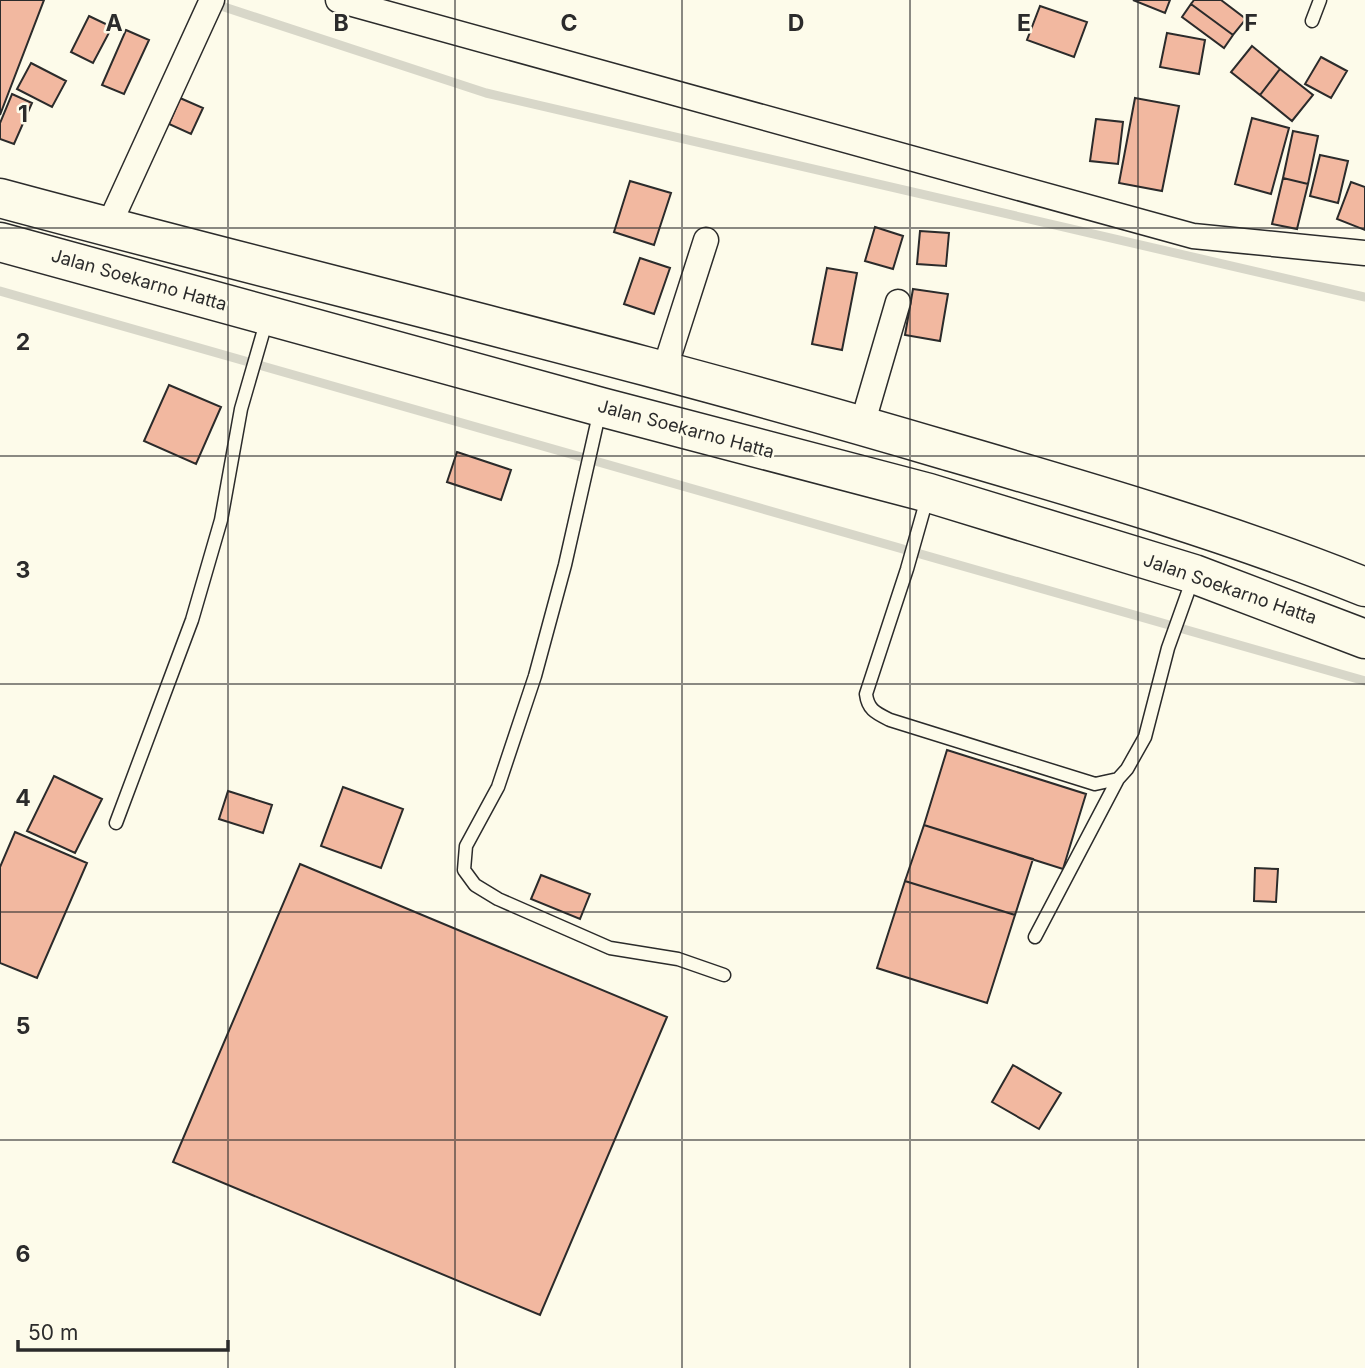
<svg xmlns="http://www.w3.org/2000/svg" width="1365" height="1368" font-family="Inter,sans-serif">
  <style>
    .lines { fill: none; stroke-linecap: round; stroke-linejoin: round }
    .stream { stroke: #d8d7c9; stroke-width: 9 }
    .building { fill: #f2b8a0; stroke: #2b2b2b; stroke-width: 2 }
    .lane-casing { stroke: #2b2b2b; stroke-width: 15 }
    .street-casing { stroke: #2b2b2b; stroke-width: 27 }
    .highway-casing { stroke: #2b2b2b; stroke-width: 41 }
    .lane { stroke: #fdfbea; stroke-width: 12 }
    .street { stroke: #fdfbea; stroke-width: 24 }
    .highway { stroke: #fdfbea; stroke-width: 38 }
    .grid { fill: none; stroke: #2b2b2b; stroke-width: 2; stroke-opacity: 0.55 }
    .labels { text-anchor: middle; stroke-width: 5; stroke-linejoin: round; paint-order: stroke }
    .street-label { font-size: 18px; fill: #2b2b2b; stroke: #fdfbea }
    .grid-label { font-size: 23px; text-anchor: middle; font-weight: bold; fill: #2b2b2b; stroke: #fdfbea; stroke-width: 5; stroke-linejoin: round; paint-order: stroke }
  </style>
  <rect width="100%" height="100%" fill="#fdfbea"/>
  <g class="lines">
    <!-- stream -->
    <path class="stream" d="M212 3 486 93 1365 297
      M0 291 1365 681"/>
  </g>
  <!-- building -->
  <path class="building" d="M0 0H44L0 115Z
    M1133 0H1170L1165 13Z
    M1194 0H1221L1246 19 1233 35 1191 4Z
    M1191 4 1233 35 1224 48 1182 17Z
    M1040 6 1087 22 1074 57 1027 40Z
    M89 16 112 27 93 63 71 52Z
    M126 30 149 40 124 94 102 85Z
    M1167 33 1205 40 1199 74 1160 67Z
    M1252 46 1280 69 1260 95 1231 72Z
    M1321 57 1347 71 1331 98 1305 84Z
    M31 63 66 81 52 107 17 89Z
    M1280 69 1313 95 1292 121 1260 95Z
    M12 94 32 103 14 144 0 139V123Z
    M180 98 203 108 191 134 169 124Z
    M1135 98 1179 106 1162 191 1119 183Z
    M1252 118 1289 128 1271 194 1235 184Z
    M1096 119 1123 122 1118 164 1090 161Z
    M1293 131 1318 136 1308 184 1283 178Z
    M1320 155 1348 161 1338 203 1310 196Z
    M1283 178 1308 184 1297 229 1272 224Z
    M630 181 671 193 654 245 614 232Z
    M1351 182 1365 187V230L1337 219Z
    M875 227 903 236 893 269 865 261Z
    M920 231 949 233 946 266 917 264Z
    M640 258 670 268 654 314 624 304Z
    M827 268 857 273 842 350 812 344Z
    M913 289 948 294 940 341 905 335Z
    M169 385 221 407 196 464 144 441Z
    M457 452 511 470 501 500 447 482Z
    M947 750 1086 794 1063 869 924 825Z
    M54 776 102 799 75 853 27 831Z
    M343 787 403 809 381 868 321 846Z
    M228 791 272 805 263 833 219 819Z
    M924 825 1033 859 1015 915 905 881Z
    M15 832 87 863 37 978 0 963V867Z
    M300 864 667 1017 540 1315 173 1162Z
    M1255 868 1278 869 1276 902 1254 901Z
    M541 875 590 894 580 919 531 899Z
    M905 881 1015 915 987 1003 877 968Z
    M1013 1065 1061 1093 1039 1129 992 1102Z"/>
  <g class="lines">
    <defs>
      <path id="lane" d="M1312 21 1320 0
        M600 410 565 565 535 676 498 787 466 846 464 870 475 885 498 899 610 948 678 959 724 975
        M928 495 907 569 866 694C868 710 876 713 890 720L1095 784 1118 779 1127 769 1145 737 1168 648 1193 578
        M116 823 192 620 221 520 241 409 267 319
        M1035 937 1118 779"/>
      <path id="street" d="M338 0 1193 236 1365 253
        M108 227 212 0
        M664 371 706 240
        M862 425 898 302"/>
      <path id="highway" d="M0 198C315 283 632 357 945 450 1086 491 1228 532 1365 587
        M0 242 601 407 929 493 1194 574 1365 639"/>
    </defs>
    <!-- lane casing -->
    <use href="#lane" class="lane-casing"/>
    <!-- street casing -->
    <use href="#street" class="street-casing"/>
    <!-- highway casing -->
    <use href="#highway" class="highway-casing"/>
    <!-- lane -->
    <use href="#lane" class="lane"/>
    <!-- street -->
    <use href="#street" class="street"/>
    <!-- highway -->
    <use href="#highway" class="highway"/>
  </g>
  <!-- grid -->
  <path class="grid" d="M228 0V1368M455 0V1368M682 0V1368M910 0V1368M1138 0V1368M0 228H1365M0 456H1365M0 684H1365M0 912H1365M0 1140H1365"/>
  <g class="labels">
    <!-- street labels -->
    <g class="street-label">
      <text transform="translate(139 280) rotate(16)" y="6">Jalan Soekarno Hatta</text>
      <text transform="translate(686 429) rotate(15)" y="6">Jalan Soekarno Hatta</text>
      <text transform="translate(1230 589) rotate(19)" y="6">Jalan Soekarno Hatta</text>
    </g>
  </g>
  <g class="grid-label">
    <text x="114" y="31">A</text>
    <text x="341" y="31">B</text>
    <text x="569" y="31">C</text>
    <text x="796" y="31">D</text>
    <text x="1024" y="31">E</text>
    <text x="1251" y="31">F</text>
    <text x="23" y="122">1</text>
    <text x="23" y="350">2</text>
    <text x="23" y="578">3</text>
    <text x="23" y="806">4</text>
    <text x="23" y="1034">5</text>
    <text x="23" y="1262">6</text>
  </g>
  <!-- scale -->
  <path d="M18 1340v10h210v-10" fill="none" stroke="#2b2b2b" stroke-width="3.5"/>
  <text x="28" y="1340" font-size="21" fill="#2b2b2b" stroke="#fdfbea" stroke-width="5" paint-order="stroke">50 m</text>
</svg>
